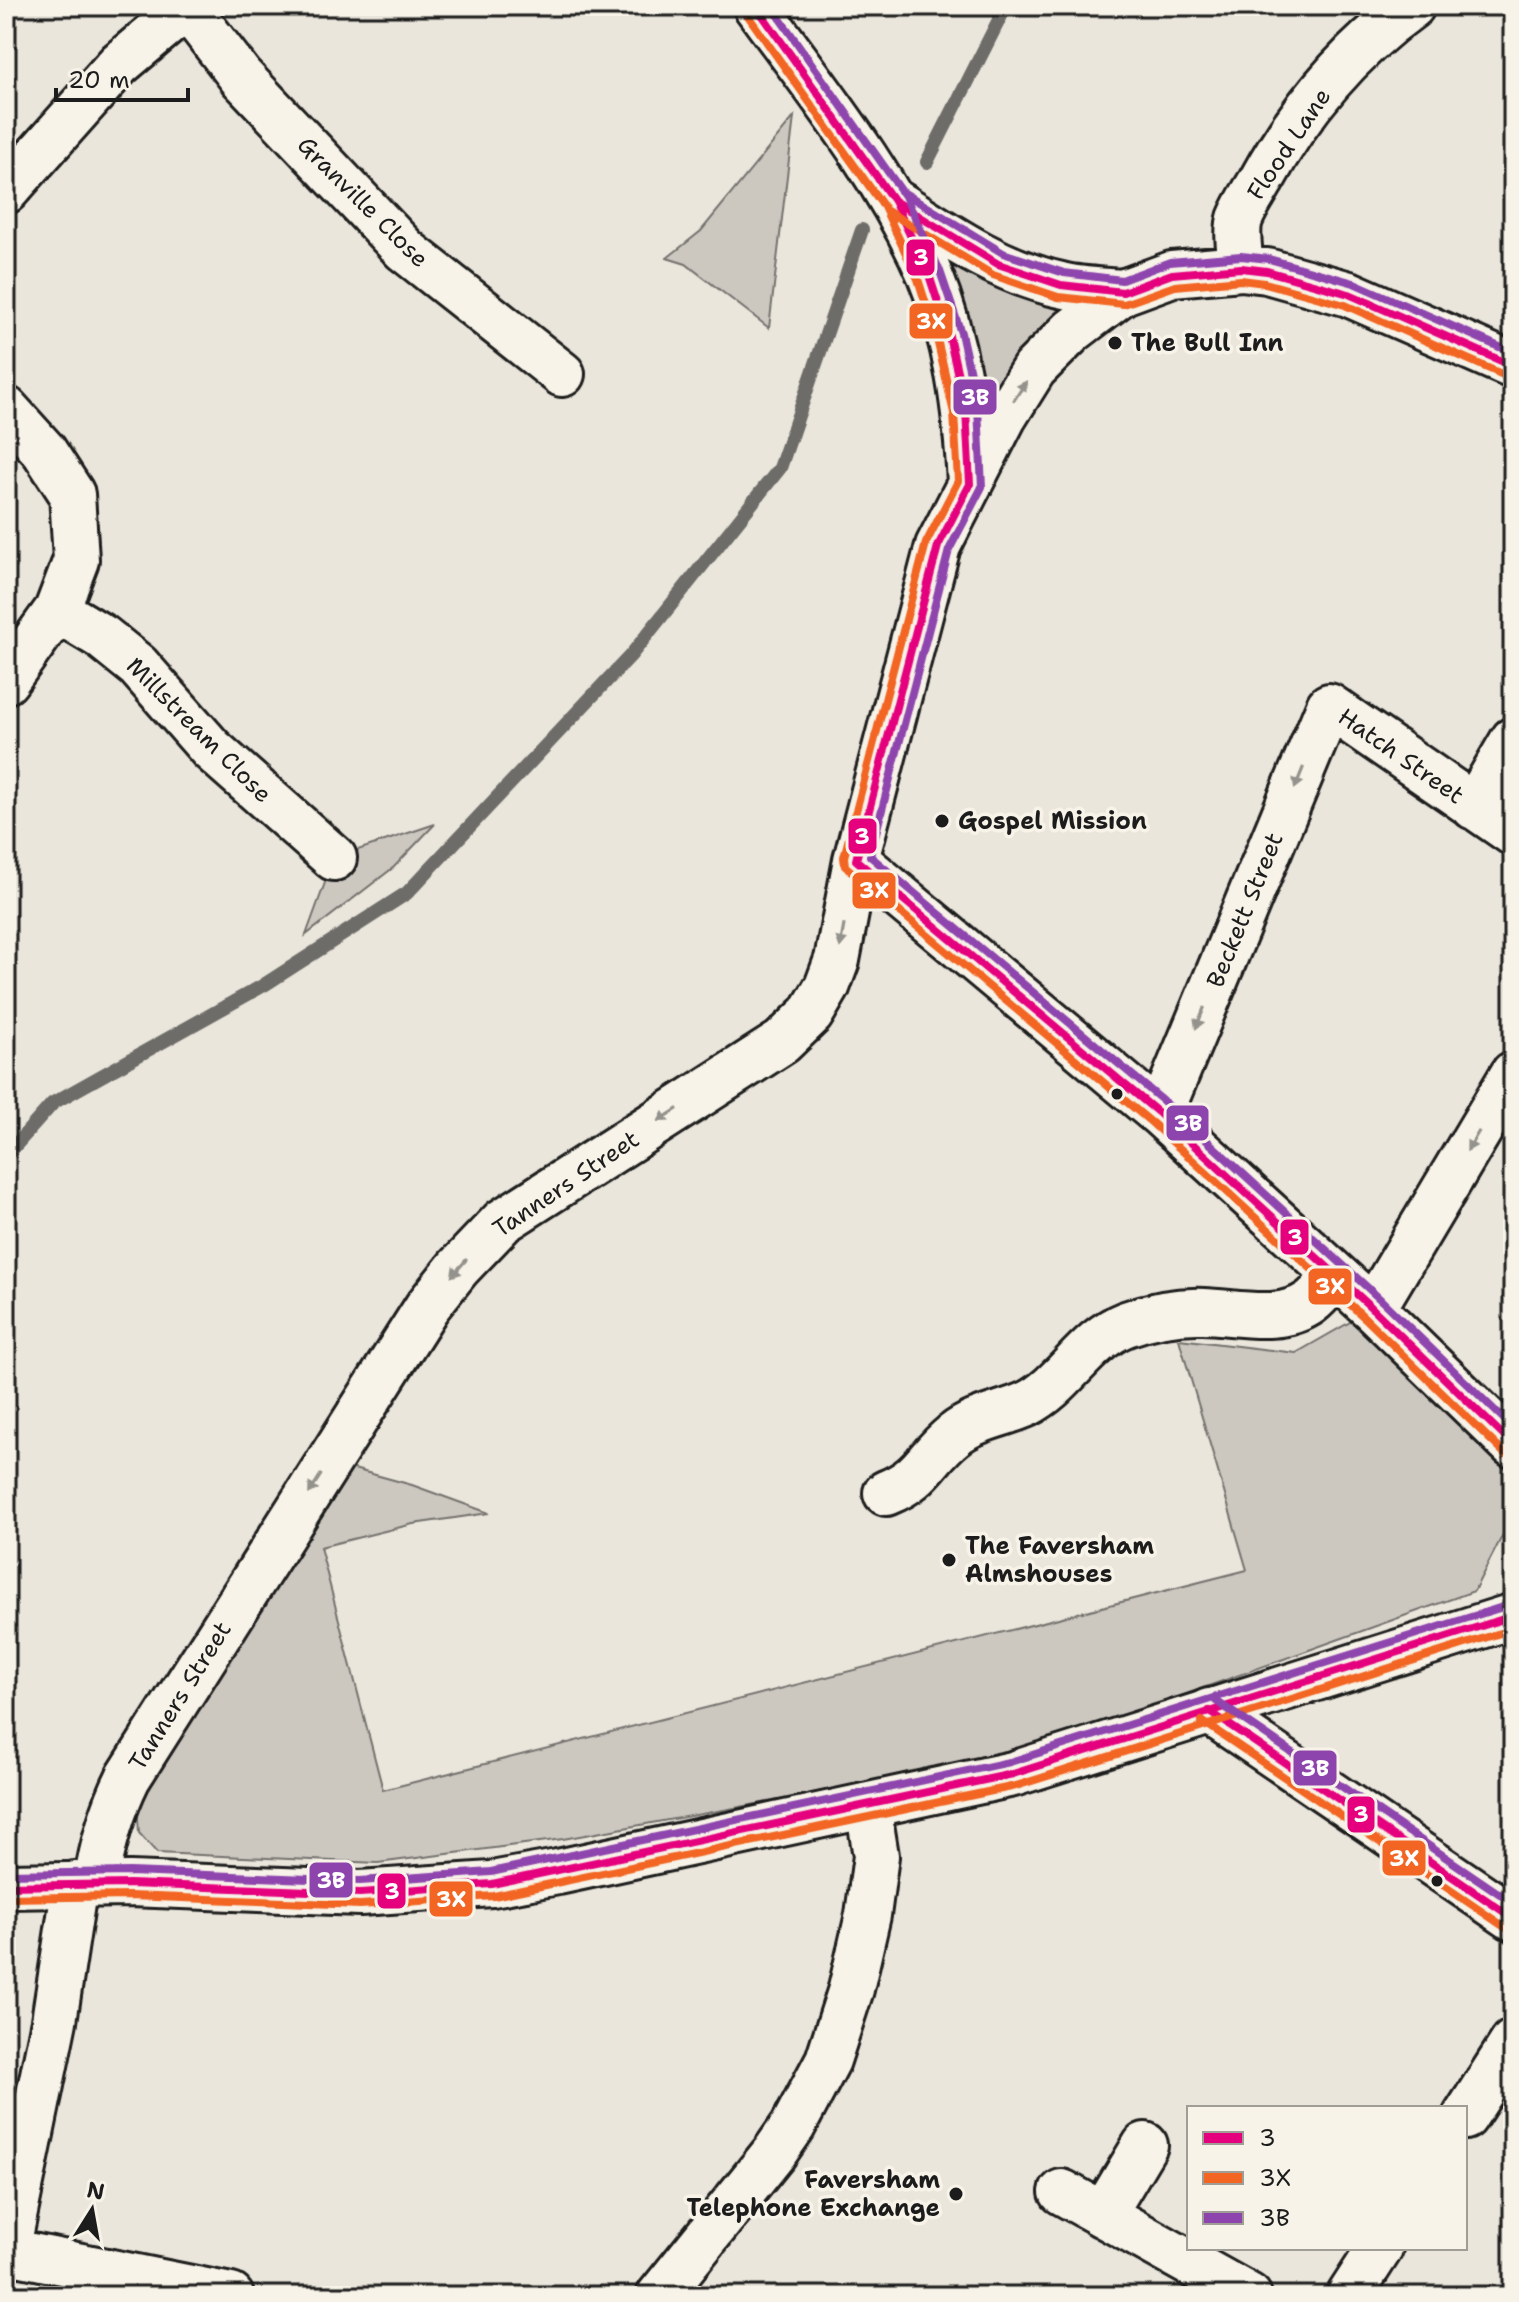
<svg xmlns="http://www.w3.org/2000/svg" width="1519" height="2302" font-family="'Shantell Sans',sans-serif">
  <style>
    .green { fill: #ccc8c0; stroke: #74726e; stroke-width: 2 }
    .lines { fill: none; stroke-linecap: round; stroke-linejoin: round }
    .stream { stroke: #6d6c68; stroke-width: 14 }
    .minor-casing { stroke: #1c1c1c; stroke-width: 50 }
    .major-casing { stroke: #1c1c1c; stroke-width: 50 }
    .minor { stroke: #f7f3e8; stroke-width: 44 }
    .major { stroke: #f7f3e8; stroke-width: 44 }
    .bus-1-casing { stroke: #f7f3e8; stroke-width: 14 }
    .bus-2-casing { stroke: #f7f3e8; stroke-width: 14 }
    .bus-3-casing { stroke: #f7f3e8; stroke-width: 14 }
    .bus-1 { stroke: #e5007d; stroke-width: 8 }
    .bus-2 { stroke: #f26522; stroke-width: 8 }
    .bus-3 { stroke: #8e44ad; stroke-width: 8 }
    .oneway { fill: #94928c }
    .poi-dot { fill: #1c1c1c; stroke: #f7f3e8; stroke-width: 3 }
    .labels { text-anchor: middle; stroke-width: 7; stroke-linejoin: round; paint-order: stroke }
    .street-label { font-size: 24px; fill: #1c1c1c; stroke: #f7f3e8 }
    .poi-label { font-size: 24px; font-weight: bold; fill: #1c1c1c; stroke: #f7f3e8; text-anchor: start }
    .line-badge { stroke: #f7f3e8; stroke-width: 3 }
    .badge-label { font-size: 22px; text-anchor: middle; font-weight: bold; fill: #fff }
  </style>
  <rect width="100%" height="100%" fill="#eae6dc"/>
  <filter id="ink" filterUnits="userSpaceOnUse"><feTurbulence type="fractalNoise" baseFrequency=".0125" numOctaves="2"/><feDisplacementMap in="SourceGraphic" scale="16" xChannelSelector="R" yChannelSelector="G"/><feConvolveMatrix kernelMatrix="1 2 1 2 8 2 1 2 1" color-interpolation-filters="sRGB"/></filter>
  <g filter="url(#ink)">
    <!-- green -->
    <path class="green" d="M794 117 769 328 686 264 667 258 701 231Z
      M947 254 1063 307 1065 316 990 411 978 409 945 260Z
      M435 824 394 867 306 935 334 858Z
      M1359 1317 1505 1458 1513 1494V1515L1474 1591 1004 1759 563 1839 378 1863 157 1853 139 1833 137 1803 339 1465 412 1485 489 1513 413 1524 320 1547 383 1790 1247 1570 1179 1339 1296 1353Z"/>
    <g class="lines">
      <!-- stream -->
      <path class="stream" d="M927 162 1006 6
        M6 1156 53 1103 264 985 407 893 631 655 780 468 862 230"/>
      <defs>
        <path id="minor" d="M756 6C818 91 887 176 929 273 957 340 966 412 970 483
          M187 7 241 77 405 250 562 374
          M6 191 119 64 188 6
          M894 201C945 234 1000 272 1061 285 1081 290 1103 290 1123 292
          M1241 268C1240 254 1236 232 1240 219 1245 206 1254 193 1261 181 1298 113 1349 51 1412 6
          M6 409 44 451 72 494 76 560 57 610 6 681
          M57 610 102 637 138 666 211 749 334 858
          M1474 807 1513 740
          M856 860 1160 1114 1373 1309 1513 1445
          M1160 1114 1329 706 1513 833
          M1373 1309 1513 1074
          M886 1493C925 1477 925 1458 954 1435 975 1418 1003 1415 1027 1404 1065 1385 1085 1340 1126 1324 1151 1315 1177 1310 1204 1311 1237 1312 1281 1324 1311 1302 1320 1295 1328 1284 1336 1276
          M1209 1711 1513 1918
          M96 1884C102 1847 111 1812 128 1778L427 1307 458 1268 503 1221 782 1042 811 1014 827 987 837 960 856 860 938 546 1004 417 1034 369 1072 331 1123 292 1172 274 1241 268 1267 271 1349 294 1513 366
          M1465 2117 1513 2042
          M1062 2192 1249 2296
          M1103 2215 1145 2145
          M7 2251 231 2296
          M6 2256 54 2021 75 1884
          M659 2296 775 2152 793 2126 828 2060 851 1989 868 1915 876 1856 868 1806
          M1349 2296 1380 2248"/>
        <path id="major" d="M6 1886 130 1884 360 1893 492 1884 558 1872 1013 1774 1513 1616"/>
      </defs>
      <!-- minor casing -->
      <use href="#minor" class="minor-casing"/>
      <!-- major casing -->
      <use href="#major" class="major-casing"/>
      <!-- minor -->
      <use href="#minor" class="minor"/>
      <!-- major -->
      <use href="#major" class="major"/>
      <defs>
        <path id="bus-1" d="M756 6 894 201 929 275 949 336 966 411 970 484 938 546 856 860 1160 1114 1373 1309 1513 1445
          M894 201 998 264 1061 285 1123 292 1172 274 1241 268 1267 271 1349 294 1513 366
          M1209 1711 1513 1918
          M6 1886 130 1884 360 1893 492 1884 1013 1774 1513 1616"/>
        <path id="bus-2" d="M746 13 884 207 918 279 937 339 954 413 958 481 926 543 844 857 845 866 1152 1123 1365 1318 1505 1454
          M887 211 993 275 1058 297 1124 304 1175 286 1241 280 1265 283 1345 305 1508 377
          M1202 1721 1506 1928
          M6 1898 130 1896 360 1905 494 1896 1016 1786 1513 1629"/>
        <path id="bus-3" d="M771 6 905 196 940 271 961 333 978 409 982 487 949 550 870 856 1168 1105 1381 1300 1513 1428
          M901 191 1003 253 1064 273 1122 280 1170 262 1241 256 1269 259 1354 283 1513 353
          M1216 1701 1513 1903
          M6 1874 130 1872 360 1881 491 1872 1010 1762 1509 1605"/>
      </defs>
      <!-- bus-1 casing -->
      <use href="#bus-1" class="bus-1-casing"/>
      <!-- bus-2 casing -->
      <use href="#bus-2" class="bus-2-casing"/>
      <!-- bus-3 casing -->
      <use href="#bus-3" class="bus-3-casing"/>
      <!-- bus-1 -->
      <use href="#bus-1" class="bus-1"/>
      <!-- bus-2 -->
      <use href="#bus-2" class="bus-2"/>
      <!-- bus-3 -->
      <use href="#bus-3" class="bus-3"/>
    </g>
    <!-- one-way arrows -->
    <defs><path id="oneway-solid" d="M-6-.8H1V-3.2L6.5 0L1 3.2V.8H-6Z" transform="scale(2)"/></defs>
    <g class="oneway">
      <use href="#oneway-solid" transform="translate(1020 391) rotate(-57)"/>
      <use href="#oneway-solid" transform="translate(1299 778) rotate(112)"/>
      <use href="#oneway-solid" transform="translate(842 936) rotate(100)"/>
      <use href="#oneway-solid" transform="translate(1200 1018) rotate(112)"/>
      <use href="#oneway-solid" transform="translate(668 1115) rotate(147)"/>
      <use href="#oneway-solid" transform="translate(1473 1141) rotate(121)"/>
      <use href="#oneway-solid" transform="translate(459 1268) rotate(131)"/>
      <use href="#oneway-solid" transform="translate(315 1484) rotate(122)"/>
    </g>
  </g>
  <!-- markers -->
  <g class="poi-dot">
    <circle cx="1115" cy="343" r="8"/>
    <circle cx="942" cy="821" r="8"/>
    <circle cx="1117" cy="1094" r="7"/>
    <circle cx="949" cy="1560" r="8"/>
    <circle cx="1437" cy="1881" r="7"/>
    <circle cx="956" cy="2194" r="8"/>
  </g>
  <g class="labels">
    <!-- street labels -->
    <g class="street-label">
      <text transform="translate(1289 144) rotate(-56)" y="8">Flood Lane</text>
      <text transform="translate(363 202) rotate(45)" y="8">Granville Close</text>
      <text transform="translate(199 730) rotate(45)" y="8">Millstream Close</text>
      <text transform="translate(1401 756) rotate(35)" y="8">Hatch Street</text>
      <text transform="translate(1245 910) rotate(-68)" y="8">Beckett Street</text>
      <text transform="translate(566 1184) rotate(-34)" y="8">Tanners Street</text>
      <text transform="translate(180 1696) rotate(-58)" y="8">Tanners Street</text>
    </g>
    <!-- poi labels -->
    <g class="poi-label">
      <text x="1131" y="351">The Bull Inn</text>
      <text x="958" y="829">Gospel Mission</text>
      <text x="965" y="1554">The Faversham<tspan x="965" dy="28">Almshouses</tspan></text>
      <text x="940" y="2188" text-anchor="end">Faversham<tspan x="940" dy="28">Telephone Exchange</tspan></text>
    </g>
  </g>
  <g class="line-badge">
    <rect x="905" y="238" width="31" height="39" rx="8" fill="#e5007d"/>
    <rect x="908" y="302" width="46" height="38" rx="8" fill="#f26522"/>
    <rect x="952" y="378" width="46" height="38" rx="8" fill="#8e44ad"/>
    <rect x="847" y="817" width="31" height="38" rx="8" fill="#e5007d"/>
    <rect x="851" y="871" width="46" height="39" rx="8" fill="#f26522"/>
    <rect x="1165" y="1104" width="45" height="38" rx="8" fill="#8e44ad"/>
    <rect x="1279" y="1218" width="31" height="38" rx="8" fill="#e5007d"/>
    <rect x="1307" y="1267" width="46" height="39" rx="8" fill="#f26522"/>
    <rect x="1292" y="1749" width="46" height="38" rx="8" fill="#8e44ad"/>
    <rect x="1346" y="1795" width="30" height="39" rx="8" fill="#e5007d"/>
    <rect x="1381" y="1839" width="46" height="38" rx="8" fill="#f26522"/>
    <rect x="308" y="1861" width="46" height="38" rx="8" fill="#8e44ad"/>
    <rect x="376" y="1872" width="31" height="38" rx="8" fill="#e5007d"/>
    <rect x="428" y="1880" width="46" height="38" rx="8" fill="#f26522"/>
  </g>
  <g class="badge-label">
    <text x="921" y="265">3</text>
    <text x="931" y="329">3X</text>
    <text x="975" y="405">3B</text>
    <text x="862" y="844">3</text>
    <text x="874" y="898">3X</text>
    <text x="1188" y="1131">3B</text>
    <text x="1295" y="1245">3</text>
    <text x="1330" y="1294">3X</text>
    <text x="1315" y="1776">3B</text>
    <text x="1361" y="1822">3</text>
    <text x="1404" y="1866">3X</text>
    <text x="331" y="1888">3B</text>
    <text x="392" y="1899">3</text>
    <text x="451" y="1907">3X</text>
  </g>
  <!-- margin -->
  <rect width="1519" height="2302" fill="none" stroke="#f7f3e8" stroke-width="32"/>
  <rect x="16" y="16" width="1487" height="2270" fill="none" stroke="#1c1c1c" stroke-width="3" filter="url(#ink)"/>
  <!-- legend -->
  <rect x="1187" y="2106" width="280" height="144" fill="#f7f3e8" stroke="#9f9d96" stroke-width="2"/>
  <rect x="1203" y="2132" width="40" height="12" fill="#e5007d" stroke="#9f9d96" stroke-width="2"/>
  <text x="1259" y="2146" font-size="24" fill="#1c1c1c">3</text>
  <rect x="1203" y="2172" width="40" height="12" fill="#f26522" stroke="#9f9d96" stroke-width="2"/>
  <text x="1259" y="2186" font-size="24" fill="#1c1c1c">3X</text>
  <rect x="1203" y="2212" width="40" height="12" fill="#8e44ad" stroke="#9f9d96" stroke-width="2"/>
  <text x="1259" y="2226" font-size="24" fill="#1c1c1c">3B</text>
  <!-- north arrow -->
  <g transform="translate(92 2210) rotate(11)" stroke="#f7f3e8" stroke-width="6" paint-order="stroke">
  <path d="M0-6L14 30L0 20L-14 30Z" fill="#1c1c1c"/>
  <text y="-12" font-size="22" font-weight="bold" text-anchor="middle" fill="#1c1c1c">N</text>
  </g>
  <!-- scale -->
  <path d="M56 88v12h132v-12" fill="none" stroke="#1c1c1c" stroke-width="4"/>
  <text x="68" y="88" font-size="24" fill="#1c1c1c" stroke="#f7f3e8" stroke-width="6" paint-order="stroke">20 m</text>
</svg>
